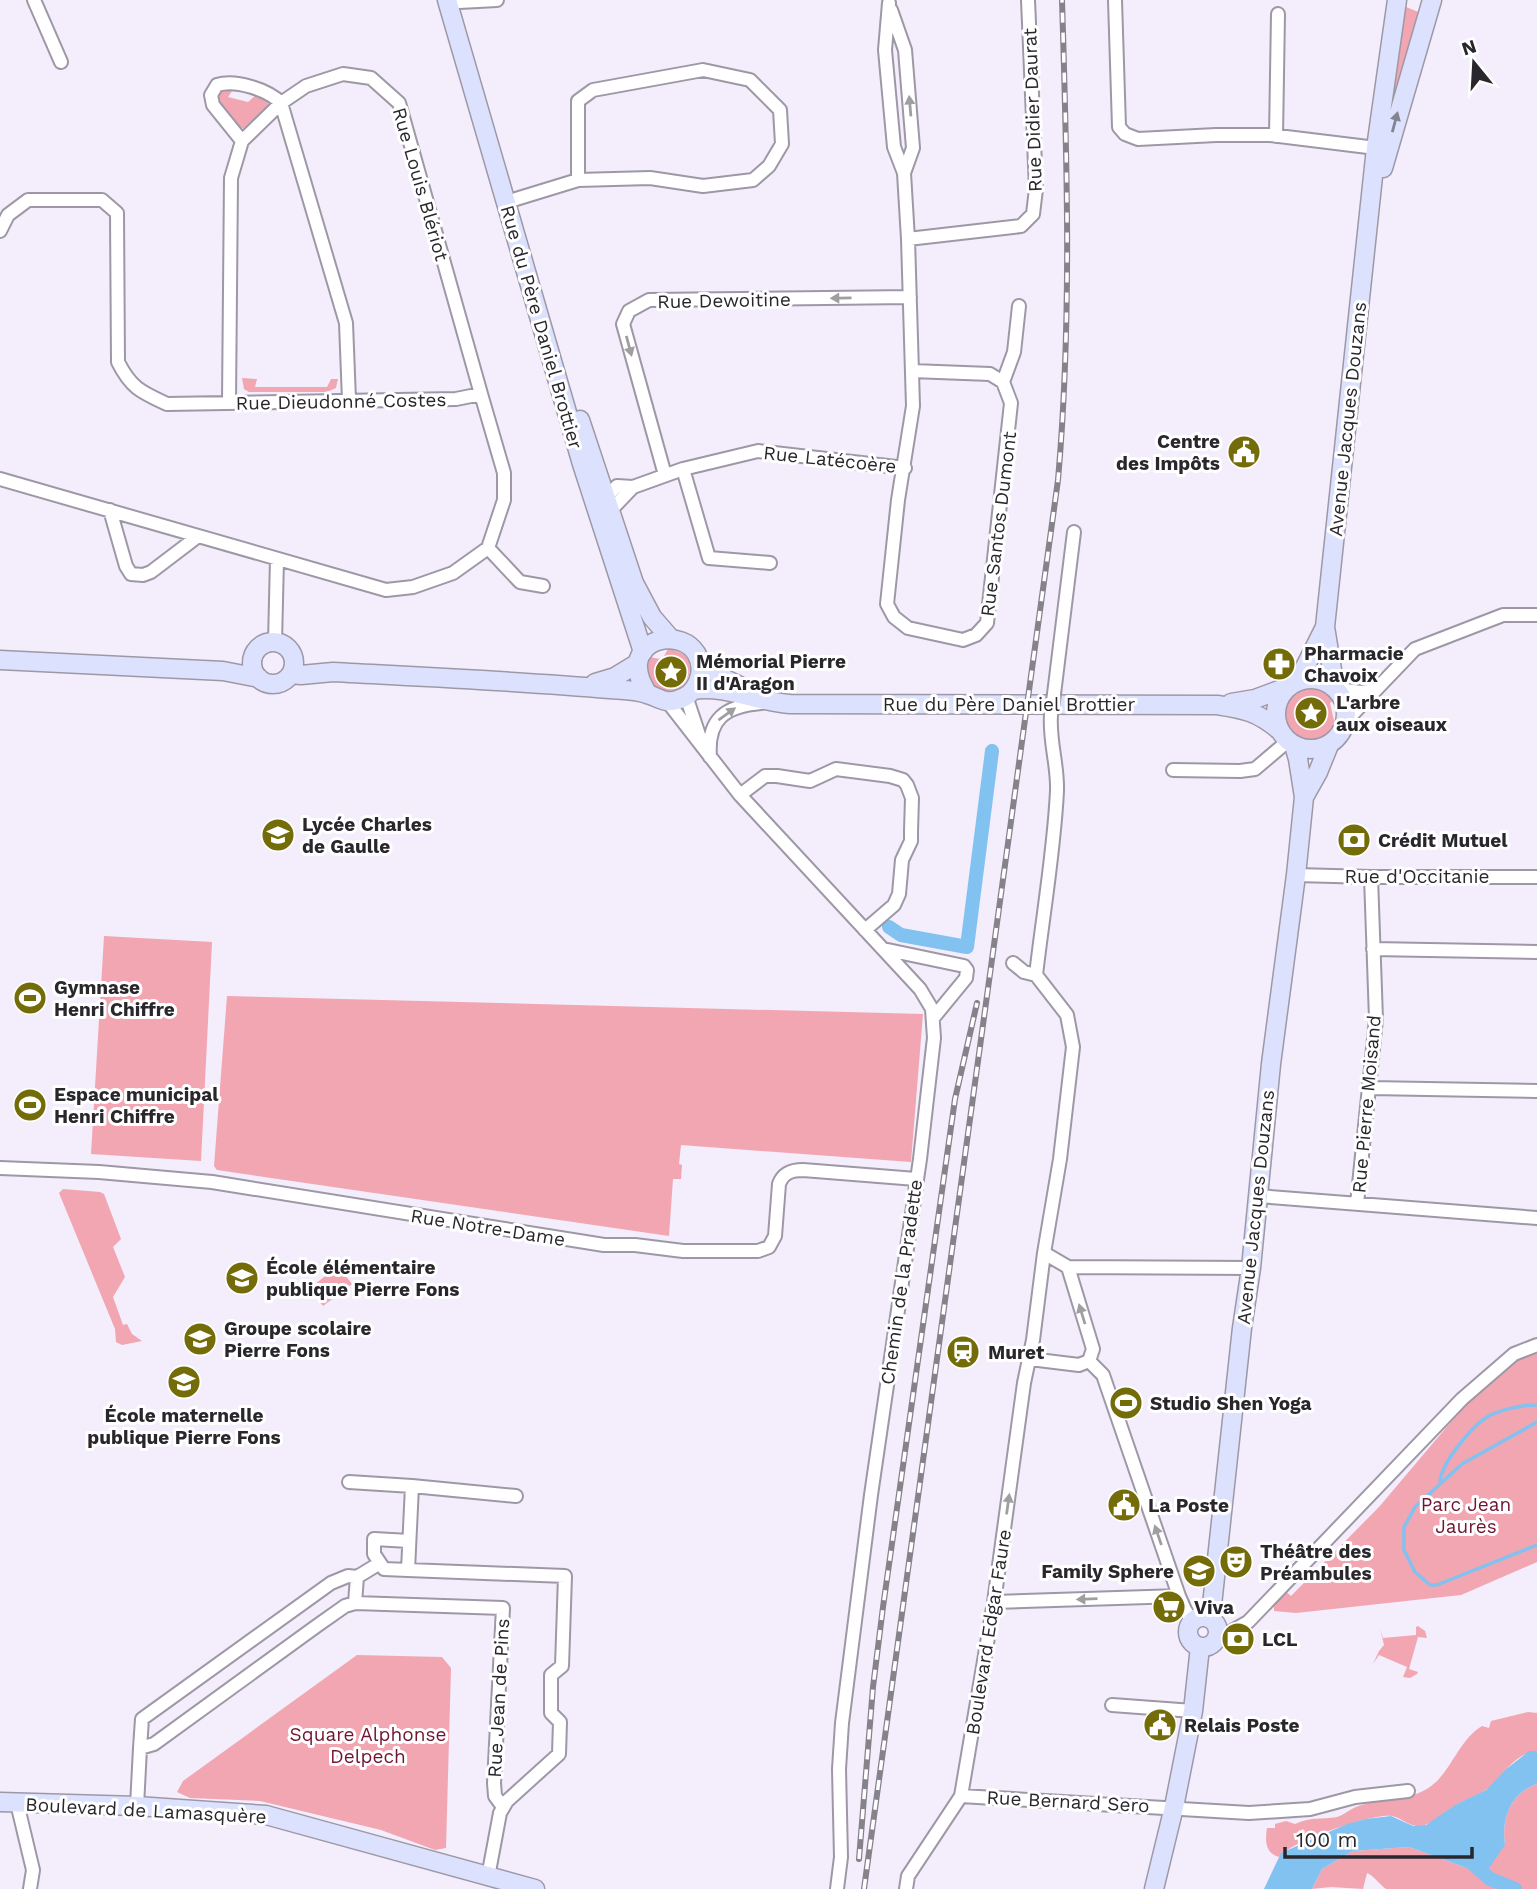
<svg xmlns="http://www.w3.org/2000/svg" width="1537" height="1889" font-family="'Work Sans',sans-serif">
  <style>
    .green { fill: #f1a6b2 }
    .water { fill: #81c2f1 }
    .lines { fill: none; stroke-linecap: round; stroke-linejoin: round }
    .stream { stroke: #81c2f1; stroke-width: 3.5 }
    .canal { stroke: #81c2f1; stroke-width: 14 }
    .street-casing { stroke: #9e98a6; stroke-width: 16 }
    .secondary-casing { stroke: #9e98a6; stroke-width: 21 }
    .street { stroke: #fff; stroke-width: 12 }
    .secondary { stroke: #dce2fd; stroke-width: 18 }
    .rail-casing { stroke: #86828c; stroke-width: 6 }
    .rail { stroke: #fff; stroke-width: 3.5; stroke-dasharray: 10; stroke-linecap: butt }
    .street-bridge-casing { stroke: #9e98a6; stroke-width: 16; stroke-linecap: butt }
    .street-bridge { stroke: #fff; stroke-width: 12 }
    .oneway { fill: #9f9ea0 }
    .oneway2 { fill: #828494 }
    .labels { text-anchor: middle; stroke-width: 6; stroke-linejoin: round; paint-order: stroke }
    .street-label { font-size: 19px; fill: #29272c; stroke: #fff }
    .poi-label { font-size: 19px; font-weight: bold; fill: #29272c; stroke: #fff; text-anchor: start }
    .park-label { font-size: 19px; fill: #701531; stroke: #fff }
  </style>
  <rect width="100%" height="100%" fill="#f3edfc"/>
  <!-- green -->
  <path class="green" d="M1401 5 1421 13 1387 141 1385 112Z
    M234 88 228 97 248 102 257 94 269 101 268 106 244 128 239 129 217 102 218 90Z
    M242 378 257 379 255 387H327L331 379H338L336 388 327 392H249L244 389Z
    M668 649C716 655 674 718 650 683 644 675 645 666 650 657L660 659 664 667 663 675 672 677 674 669 667 666 663 658Z
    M1308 687 1322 689 1334 700 1330 703 1335 725C1306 773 1253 700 1308 687Z
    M104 936 212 942 201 1161 91 1154Z
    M227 996 923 1014 911 1162 681 1145 679 1164 682 1165 681 1179H673L669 1236 217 1170 214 1166Z
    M63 1189 100 1192 104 1194 121 1239 113 1247 125 1277 113 1297 123 1325 127 1324 132 1334 142 1341 122 1345 116 1342 115 1329 59 1193Z
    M338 1266 352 1284 323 1306 310 1288Z
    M1537 1352V1562L1461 1595 1296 1613 1274 1611V1602L1284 1590 1291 1596 1379 1507 1472 1397 1513 1361 1524 1353Z
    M1418 1626 1425 1631 1427 1638 1418 1637 1409 1669 1418 1672 1417 1674 1410 1678 1403 1677 1407 1667 1379 1655 1373 1664 1379 1651 1384 1645 1380 1628 1383 1638 1416 1635V1627Z
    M357 1655 442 1657 451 1668 446 1848 435 1850 381 1830 260 1801 190 1798 177 1792 183 1781Z
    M1528 1712 1537 1713V1751C1516 1752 1502 1776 1487 1789 1477 1796 1464 1800 1454 1806 1445 1812 1437 1820 1427 1824 1413 1831 1405 1819 1392 1816 1374 1812 1287 1843 1279 1857 1265 1853 1265 1840 1267 1828H1275V1824L1286 1821 1295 1824C1313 1816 1321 1820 1337 1817 1344 1815 1350 1809 1356 1807 1378 1798 1404 1802 1425 1790 1451 1776 1456 1742 1482 1726L1489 1728 1491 1721Z
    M1537 1784V1889H1386C1379 1884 1374 1876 1367 1873L1363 1889 1331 1887 1312 1889 1322 1869 1353 1851 1409 1847 1464 1867 1505 1845C1501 1819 1510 1793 1537 1784Z"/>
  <!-- water -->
  <path class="water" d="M1529 1751H1537V1784C1510 1793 1501 1819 1505 1845L1489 1868 1464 1867 1409 1847 1353 1851 1322 1869 1312 1889H1264L1281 1853 1347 1824 1366 1819 1391 1816 1413 1826 1426 1825 1455 1805 1486 1790 1505 1770Z"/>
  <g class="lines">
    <!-- stream -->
    <path class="stream" d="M1537 1422 1462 1464 1415 1507 1404 1527V1550L1415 1572 1430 1585H1437L1537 1545
      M1440 1481C1442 1463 1469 1430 1484 1419 1497 1410 1521 1405 1537 1405"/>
    <!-- canal -->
    <path class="canal" d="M889 927 901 935 967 947 992 751
      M1462 1854 1490 1879 1515 1889"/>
    <defs>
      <path id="street" d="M34 0 61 62
        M1115 0 1119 127 1125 134 1138 139 1216 135H1270L1376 148
        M459 2 497 0
        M889 3 885 50 894 147 904 173 908 239 913 406 898 500 887 604 894 617 908 628 963 640 976 635 987 623 1011 403 1003 382 990 374 912 371
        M891 10 905 50 913 148 904 173
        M1276 136 1278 14
        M242 141 213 105 211 95 217 85C236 79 268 90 281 103L346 323 349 400
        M516 199 578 180 650 178 703 186 753 180 769 166 782 144 780 110 750 80 703 70 593 90 578 101V180
        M0 231 8 215 28 200H102L117 213 118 362C131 388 141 392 167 404L456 399 481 394 504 473V500L488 548 453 573 413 587 386 590 0 479
        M908 239 1021 226 1033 214 1036 189 1028 0
        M1003 382 1014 352 1019 306
        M229 402 231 178 242 141 281 103 306 86 343 74 371 78 399 103 481 394
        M683 469 709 558 770 563
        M665 475 623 324 629 311 649 300 910 297
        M605 503 606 497 617 486 633 487 683 469 758 451 905 468
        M110 510 126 566 131 574 143 575 151 572 197 537
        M611 510 633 487
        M488 548 520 582 543 586
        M275 642 277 559
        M1337 689 1361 692 1375 690
        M1054 694 1074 532
        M686 696 700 738
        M667 701 740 795 920 989 932 1009 934 1038 920 1159 871 1495 842 1723 839 1769 841 1857 837 1889
        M1346 721 1415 649 1503 615H1537
        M710 757C707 719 725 706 761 703
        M1173 770 1240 771 1255 769 1288 741
        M740 795 765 776H777L810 781 836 769 890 776 903 780 907 785 912 798 911 831V841L902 860 899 894 894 905 865 930
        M1296 875 1371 877H1537
        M883 949 964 966 967 970 966 978 934 1017
        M1373 949 1537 952
        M1036 975C1043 914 1054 852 1057 791 1058 765 1049 741 1051 715
        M1370 1088 1537 1091
        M0 1168 99 1172 212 1182 604 1245H635L683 1251H758L769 1247 775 1236 779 1184C783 1173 791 1170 803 1170L916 1179
        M1258 1196 1537 1218
        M1357 1204 1376 1019 1371 877
        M1044 1253 1068 1267 1093 1349 1089 1361
        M1068 1267 1251 1268
        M1030 1359 1079 1365 1089 1361
        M1089 1361 1103 1375 1179 1596 1185 1610 1192 1620
        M349 1482 412 1486
        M408 1570 384 1569 374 1554V1539L409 1541
        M357 1577 380 1563
        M994 1602 1179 1596
        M1217 1636 1225 1635 1248 1622 1462 1399 1514 1354 1537 1345
        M1112 1705 1193 1711
        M140 1748 142 1719 331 1583 348 1576 357 1577 355 1603
        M961 1796 1249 1813 1310 1809 1355 1797 1408 1791
        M17 1803 33 1870 30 1889
        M137 1806 140 1748 154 1744 318 1625 345 1606 355 1603 503 1608 494 1783 495 1796 503 1807
        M488 1877 500 1813 507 1801 559 1754 560 1722 551 1713V1675L562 1666 565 1576 408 1570 412 1486 516 1496
        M906 1889 908 1876 961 1796 994 1602 1024 1383 1033 1340 1044 1253 1060 1159 1073 1047 1067 1015 1036 975 1024 972 1013 963"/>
      <path id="secondary" d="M447 0 582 464 643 652
        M1383 168 1432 0
        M580 420 634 583 652 617 671 639
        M252 663a21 21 0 1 1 42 0a21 21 0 1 1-42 0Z
        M0 660 223 671 259 678
        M700 662 727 680 744 688
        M291 674 301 675 333 672C425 677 518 681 610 689 622 690 636 690 647 694 658 697 665 704 677 700 697 695 707 671 696 653 682 631 642 636 638 663 637 675 642 684 647 693
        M1276 714a35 35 0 1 1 70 0a35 35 0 1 1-70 0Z
        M1298 681 1325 627
        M595 683 615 677 638 663
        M1335 688 1325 627 1376 148 1397 0
        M693 690C726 685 758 702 790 704L1217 705C1244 709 1258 712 1279 730
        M1231 703 1255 699 1287 687
        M1304 797 1318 772 1329 745
        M1188 1632a15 15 0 1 1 30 0a15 15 0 1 1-30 0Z
        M1208 1618 1212 1605 1242 1328 1251 1268 1271 1064 1296 875 1304 797 1298 759 1294 745
        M0 1802 137 1806 266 1815 535 1889
        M1154 1889 1174 1807 1193 1711 1200 1647"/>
    </defs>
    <!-- street casing -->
    <use href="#street" class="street-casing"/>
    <!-- secondary casing -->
    <use href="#secondary" class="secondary-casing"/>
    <!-- street -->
    <use href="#street" class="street"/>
    <!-- secondary -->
    <use href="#secondary" class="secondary"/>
    <defs>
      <path id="rail" d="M859 1859 873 1687 883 1607 955 1099 977 1003
        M864 1889 1058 480C1072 320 1067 161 1062 0"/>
    </defs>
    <!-- rail casing -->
    <use href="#rail" class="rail-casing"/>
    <!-- rail -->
    <use href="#rail" class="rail"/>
    <defs>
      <path id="street-bridge" d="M1051 715 1054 694"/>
    </defs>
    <!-- street-bridge casing -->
    <use href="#street-bridge" class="street-bridge-casing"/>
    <!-- street-bridge -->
    <use href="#street-bridge" class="street-bridge"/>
  </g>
  <!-- one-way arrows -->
  <defs><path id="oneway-solid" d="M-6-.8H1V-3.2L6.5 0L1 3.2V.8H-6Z" transform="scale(1.75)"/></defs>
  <g class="oneway">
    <use href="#oneway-solid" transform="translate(910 106) rotate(-95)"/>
    <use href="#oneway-solid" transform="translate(841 298) rotate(179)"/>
    <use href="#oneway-solid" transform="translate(629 346) rotate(75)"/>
    <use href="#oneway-solid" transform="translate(727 714) rotate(-36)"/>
    <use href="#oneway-solid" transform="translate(1082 1314) rotate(-107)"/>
    <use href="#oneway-solid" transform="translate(1008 1504) rotate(-82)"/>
    <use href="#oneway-solid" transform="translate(1158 1535) rotate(-109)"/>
    <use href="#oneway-solid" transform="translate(1087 1599) rotate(178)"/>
  </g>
  <use class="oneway2" href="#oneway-solid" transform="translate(1395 122) rotate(-75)"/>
  <!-- icons -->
  <defs>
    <symbol id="civic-disc" viewBox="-11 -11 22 22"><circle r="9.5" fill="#746c08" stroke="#fff"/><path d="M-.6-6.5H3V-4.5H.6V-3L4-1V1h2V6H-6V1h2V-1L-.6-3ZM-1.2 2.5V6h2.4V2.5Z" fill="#fff"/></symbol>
    <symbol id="pharmacy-disc" viewBox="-11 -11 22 22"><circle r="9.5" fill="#746c08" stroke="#fff"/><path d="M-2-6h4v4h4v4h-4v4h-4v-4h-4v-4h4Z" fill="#fff"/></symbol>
    <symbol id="sight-disc" viewBox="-11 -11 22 22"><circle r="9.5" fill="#746c08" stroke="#fff"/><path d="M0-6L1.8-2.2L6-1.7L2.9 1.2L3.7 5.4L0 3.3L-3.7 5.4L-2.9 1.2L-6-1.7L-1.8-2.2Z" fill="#fff"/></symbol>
    <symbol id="school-disc" viewBox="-11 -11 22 22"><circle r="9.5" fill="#746c08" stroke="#fff"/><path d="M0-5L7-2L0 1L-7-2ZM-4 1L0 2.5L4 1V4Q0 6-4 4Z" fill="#fff"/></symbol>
    <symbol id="bank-disc" viewBox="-11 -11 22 22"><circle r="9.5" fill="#746c08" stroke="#fff"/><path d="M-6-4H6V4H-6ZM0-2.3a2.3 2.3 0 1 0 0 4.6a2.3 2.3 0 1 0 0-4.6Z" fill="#fff"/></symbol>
    <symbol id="stadium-disc" viewBox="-11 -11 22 22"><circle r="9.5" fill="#746c08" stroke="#fff"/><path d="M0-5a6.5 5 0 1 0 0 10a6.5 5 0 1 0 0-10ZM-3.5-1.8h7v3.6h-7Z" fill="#fff"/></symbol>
    <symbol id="station-disc" viewBox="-11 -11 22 22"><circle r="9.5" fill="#746c08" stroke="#fff"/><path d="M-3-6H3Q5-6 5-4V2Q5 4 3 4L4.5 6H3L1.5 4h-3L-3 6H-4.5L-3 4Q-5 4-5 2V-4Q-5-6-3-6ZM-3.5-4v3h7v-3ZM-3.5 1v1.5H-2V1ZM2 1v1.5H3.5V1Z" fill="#fff"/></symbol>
    <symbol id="theatre-disc" viewBox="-11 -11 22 22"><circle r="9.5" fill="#746c08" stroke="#fff"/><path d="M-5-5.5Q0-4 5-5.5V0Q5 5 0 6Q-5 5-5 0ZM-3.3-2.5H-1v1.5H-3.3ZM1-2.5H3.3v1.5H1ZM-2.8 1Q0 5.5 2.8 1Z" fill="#fff"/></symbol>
    <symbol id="supermarket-disc" viewBox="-11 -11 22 22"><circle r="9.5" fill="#746c08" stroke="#fff"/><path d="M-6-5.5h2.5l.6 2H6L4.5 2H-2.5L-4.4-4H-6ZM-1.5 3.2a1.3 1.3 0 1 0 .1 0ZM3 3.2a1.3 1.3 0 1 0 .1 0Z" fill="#fff"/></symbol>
  </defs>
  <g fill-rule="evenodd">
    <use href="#civic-disc" x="1225" y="433" width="38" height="38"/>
    <use href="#pharmacy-disc" x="1260" y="645" width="38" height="38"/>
    <use href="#sight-disc" x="652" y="653" width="38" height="38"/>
    <use href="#sight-disc" x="1292" y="694" width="38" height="38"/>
    <use href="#school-disc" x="259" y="816" width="38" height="38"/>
    <use href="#bank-disc" x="1335" y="821" width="38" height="38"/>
    <use href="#stadium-disc" x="11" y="979" width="38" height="38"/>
    <use href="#stadium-disc" x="11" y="1086" width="38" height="38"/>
    <use href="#school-disc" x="223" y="1259" width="38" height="38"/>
    <use href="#school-disc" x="181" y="1320" width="38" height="38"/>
    <use href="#station-disc" x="944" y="1333" width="38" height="38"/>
    <use href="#school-disc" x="165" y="1363" width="38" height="38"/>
    <use href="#stadium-disc" x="1107" y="1384" width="38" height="38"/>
    <use href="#civic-disc" x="1105" y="1486" width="38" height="38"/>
    <use href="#theatre-disc" x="1217" y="1543" width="38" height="38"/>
    <use href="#school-disc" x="1180" y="1552" width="38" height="38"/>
    <use href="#supermarket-disc" x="1150" y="1588" width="38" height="38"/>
    <use href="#bank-disc" x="1219" y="1620" width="38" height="38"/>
    <use href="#civic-disc" x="1141" y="1706" width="38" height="38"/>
  </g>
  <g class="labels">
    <!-- street labels -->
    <g class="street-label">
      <text transform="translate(1032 110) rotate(-92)" y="7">Rue Didier Daurat</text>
      <text transform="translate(421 184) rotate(74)" y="7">Rue Louis Blériot</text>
      <text transform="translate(724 300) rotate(-1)" y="7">Rue Dewoitine</text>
      <text transform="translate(542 327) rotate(74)" y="7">Rue du Père Daniel Brottier</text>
      <text transform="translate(341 401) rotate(-1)" y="7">Rue Dieudonné Costes</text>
      <text transform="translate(1347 419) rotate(-84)" y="7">Avenue Jacques Douzans</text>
      <text transform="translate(830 459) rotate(6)" y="7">Rue Latécoère</text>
      <text transform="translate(998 524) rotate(-83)" y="7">Rue Santos Dumont</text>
      <text x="1009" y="711">Rue du Père Daniel Brottier</text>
      <text x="1417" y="883">Rue d'Occitanie</text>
      <text transform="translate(1366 1104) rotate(-85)" y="7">Rue Pierre Moisand</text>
      <text transform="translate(1255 1207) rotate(-84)" y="7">Avenue Jacques Douzans</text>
      <text transform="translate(488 1227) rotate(9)" y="7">Rue Notre-Dame</text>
      <text transform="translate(901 1282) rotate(-82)" y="7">Chemin de la Pradette</text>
      <text transform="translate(988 1632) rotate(-81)" y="7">Boulevard Edgar Faure</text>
      <text transform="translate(498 1698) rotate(-87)" y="7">Rue Jean de Pins</text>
      <text transform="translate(1068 1801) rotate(3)" y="7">Rue Bernard Sero</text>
      <text transform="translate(146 1810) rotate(3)" y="7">Boulevard de Lamasquère</text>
    </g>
    <!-- poi labels -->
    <g class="poi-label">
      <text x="1220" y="448" text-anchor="end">Centre<tspan x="1220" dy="22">des Impôts</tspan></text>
      <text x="1304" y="660">Pharmacie<tspan x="1304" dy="22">Chavoix</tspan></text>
      <text x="696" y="668">Mémorial Pierre<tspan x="696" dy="22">II d'Aragon</tspan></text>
      <text x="1336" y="709">L'arbre<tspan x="1336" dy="22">aux oiseaux</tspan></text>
      <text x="302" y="831">Lycée Charles<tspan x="302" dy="22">de Gaulle</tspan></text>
      <text x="1378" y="847">Crédit Mutuel</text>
      <text x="54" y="994">Gymnase<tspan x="54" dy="22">Henri Chiffre</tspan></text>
      <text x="54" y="1101">Espace municipal<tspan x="54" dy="22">Henri Chiffre</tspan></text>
      <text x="266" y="1274">École élémentaire<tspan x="266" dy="22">publique Pierre Fons</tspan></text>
      <text x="224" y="1335">Groupe scolaire<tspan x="224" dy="22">Pierre Fons</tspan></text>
      <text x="988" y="1359">Muret</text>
      <text x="1150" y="1410">Studio Shen Yoga</text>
      <text x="184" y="1422" text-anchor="middle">École maternelle<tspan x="184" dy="22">publique Pierre Fons</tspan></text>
      <text x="1148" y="1512">La Poste</text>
      <text x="1260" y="1558">Théâtre des<tspan x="1260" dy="22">Préambules</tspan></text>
      <text x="1174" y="1578" text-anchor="end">Family Sphere</text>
      <text x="1194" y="1614">Viva</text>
      <text x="1262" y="1646">LCL</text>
      <text x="1184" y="1732">Relais Poste</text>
    </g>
    <!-- park labels -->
    <g class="park-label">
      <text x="1466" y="1511">Parc Jean<tspan x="1466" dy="22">Jaurès</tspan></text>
      <text x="368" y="1741">Square Alphonse<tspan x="368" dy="22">Delpech</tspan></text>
    </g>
  </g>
  <!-- north arrow -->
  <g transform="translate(1474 63) rotate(342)" stroke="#ffffff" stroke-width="5" paint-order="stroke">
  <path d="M0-5L12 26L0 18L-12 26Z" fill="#29272c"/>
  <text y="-10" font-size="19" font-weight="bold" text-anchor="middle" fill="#29272c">N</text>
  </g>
  <!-- scale -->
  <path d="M1285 1847v10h187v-10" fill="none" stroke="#29272c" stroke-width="3.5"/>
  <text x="1296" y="1847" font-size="21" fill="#29272c" stroke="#ffffff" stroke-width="5" paint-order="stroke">100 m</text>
</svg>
